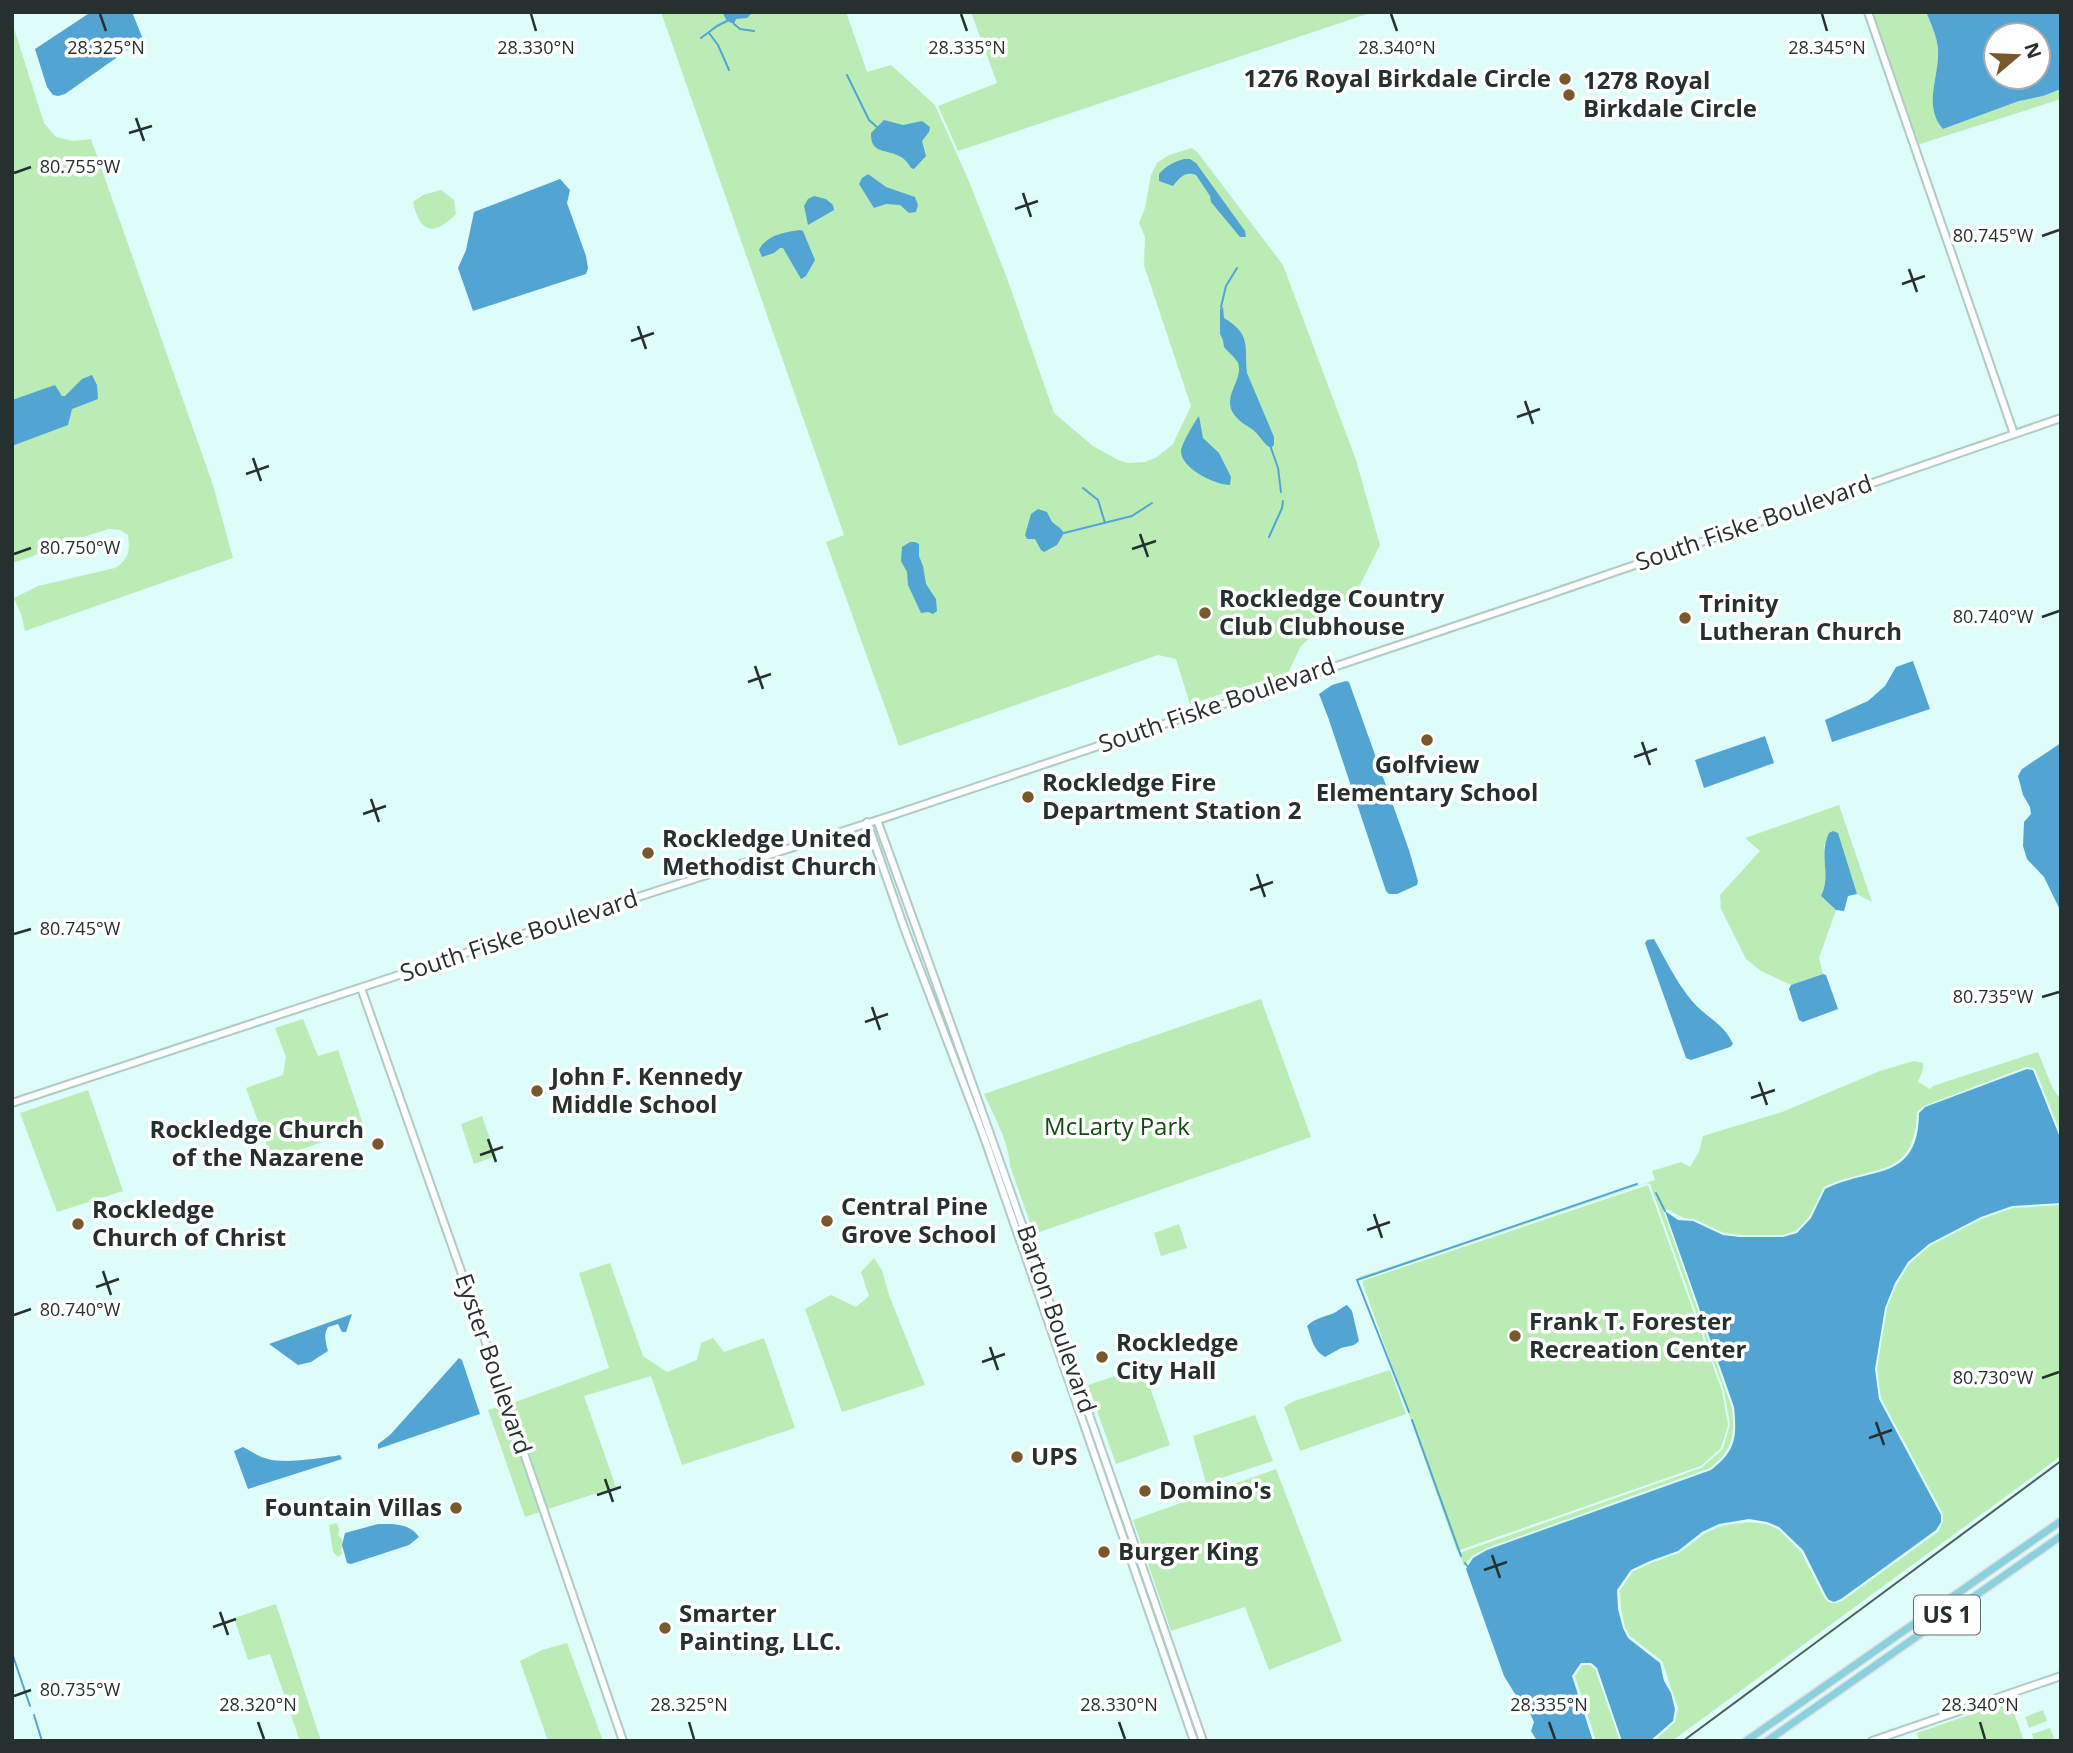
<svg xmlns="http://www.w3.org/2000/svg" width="2073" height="1753" font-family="'Open Sans',sans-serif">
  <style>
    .green { fill: #bbecb6 }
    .water { fill: #52a5d3; fill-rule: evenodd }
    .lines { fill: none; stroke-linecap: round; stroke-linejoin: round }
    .stream { stroke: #52a5d3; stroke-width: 2 }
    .secondary-casing { stroke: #aecbc8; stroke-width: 10 }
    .primary-casing { stroke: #e0e2e2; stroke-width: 10 }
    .secondary { stroke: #fff; stroke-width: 6 }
    .primary { stroke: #8ad0dd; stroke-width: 7 }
    .rail { stroke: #4e5d5b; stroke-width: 2 }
    .ticks { fill: none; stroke: #25302f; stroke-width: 2.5 }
    .poi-dot { fill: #79582e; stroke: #fff; stroke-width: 2.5 }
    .labels { text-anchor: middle; stroke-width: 7; stroke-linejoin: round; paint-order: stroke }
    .shield { fill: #fff; stroke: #666e6d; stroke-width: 2 }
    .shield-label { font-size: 23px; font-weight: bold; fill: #25302f }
    .poi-label { font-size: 24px; font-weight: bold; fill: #25302f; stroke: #fff; text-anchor: start }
    .street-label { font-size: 24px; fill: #25302f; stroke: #fff }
    .park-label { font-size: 24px; fill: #134b0e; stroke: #fff }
    .ticks-label { font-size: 18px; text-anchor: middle; fill: #25302f; stroke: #fff; stroke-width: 7; stroke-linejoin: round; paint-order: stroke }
  </style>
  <rect width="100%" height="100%" fill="#defcf9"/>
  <!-- green -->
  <path class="green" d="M661 12H846L867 72 891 65 935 105 968 179 1007 278 1054 413 1093 446 1118 460 1128 463 1145 462 1157 457 1173 444 1191 406 1144 265 1145 237 1139 223 1145 208 1151 175 1157 163 1169 155 1192 148 1198 153 1283 265 1356 460 1380 545 1353 599 1315 612 1321 628 1301 646 1288 673 1190 704 1176 659 1158 655 899 746 826 542 844 535Z
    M971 12H1373L958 151 938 106 997 83Z
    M1871 12H1926C1931 24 1937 36 1938 49 1940 76 1922 105 1943 129L2019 101 2043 96 2061 89V99L1917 145Z
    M12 22 44 123 56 137 73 141 91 139 213 485 233 558 25 631 21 614 14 598 38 586 115 568C129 559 130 551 128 535L120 530 109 529 57 545 31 557 12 563V446L67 425 71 409 65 396H62L55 386 12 400Z
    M441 190 454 200 456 214C433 237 420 233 413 202L423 195Z
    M1839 805 1872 902 1857 894 1824 844 1826 883 1821 896 1836 910 1819 958 1823 974 1791 985 1761 971 1746 959 1721 909 1720 895 1760 851 1745 838Z
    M1261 999 1311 1137 1034 1234 1010 1166C1009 1142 994 1116 984 1094Z
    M303 1019 318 1056 338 1050 364 1127 272 1160 246 1088 283 1075 286 1057 275 1028Z
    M2038 1052 2053 1089 2061 1100V1134L2035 1069 2026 1067 1924 1106 1917 1112C1915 1182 1870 1164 1824 1187L1809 1217 1796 1231 1783 1235H1740L1724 1233 1694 1219 1684 1218 1666 1209 1663 1210 1732 1408C1735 1436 1733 1450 1710 1468L1487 1548 1472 1556 1464 1566 1459 1553 1701 1468 1723 1449 1730 1424 1724 1391 1650 1184 1647 1183 1360 1280 1359 1277 1655 1180 1652 1171 1681 1162 1690 1167 1699 1152 1703 1136 1782 1112 1880 1071 1914 1061 1923 1063V1069L1918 1082 1930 1089 1933 1086 1948 1081Z
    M88 1090 123 1191 57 1212 20 1113Z
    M482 1116 496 1156 474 1164 461 1124Z
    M1648 1185 1722 1391 1728 1425 1721 1448 1701 1466 1457 1551 1362 1281Z
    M2061 1205V1456L1672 1741H1654L1675 1722 1678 1708 1662 1661 1630 1636 1625 1627 1621 1609 1620 1591 1632 1572 1651 1563 1679 1553 1704 1534 1720 1526 1749 1522 1766 1524 1778 1529 1801 1552 1824 1597C1829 1604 1833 1604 1842 1601L1938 1532 1943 1521V1514L1881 1398 1877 1369 1887 1308 1897 1284 1910 1263 1931 1245 1981 1219 2013 1208Z
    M1179 1224 1187 1248 1161 1256 1154 1233Z
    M874 1258 882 1270 889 1295 925 1385 842 1412 805 1309 831 1295 856 1307 869 1296 861 1272Z
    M610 1263 643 1356 667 1372 697 1360 701 1343 713 1338 724 1352 764 1338 795 1428 682 1465 651 1376 584 1396 616 1487 545 1510 510 1404 609 1368 579 1273Z
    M1143 1367 1170 1445 1116 1464 1088 1385Z
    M1390 1370 1406 1414 1300 1451 1284 1407 1294 1401Z
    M504 1405 540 1512 525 1517 488 1410Z
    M1255 1415 1273 1461 1206 1483 1193 1436Z
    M1276 1469 1342 1641 1269 1670 1245 1607 1171 1631 1133 1520Z
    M337 1523 339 1530 338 1535 342 1539 343 1547 341 1549 342 1554 338 1557 333 1552 329 1525Z
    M276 1604 321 1741H300L270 1654 248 1660 234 1618Z
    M567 1643 603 1741H548L520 1661 542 1650Z
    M1582 1665H1590L1595 1669 1620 1741H1596L1575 1676Z
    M2010 1701 2024 1741H1919L1917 1733Z
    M2043 1710 2047 1721 2029 1728 2025 1717Z
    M2050 1728 2054 1738 2048 1741H2034L2032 1734Z"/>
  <!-- water -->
  <path class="water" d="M91 12H132L143 39 65 94 58 96 53 95 47 87 35 49Z
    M722 12H753L747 18 736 19 734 24 727 21Z
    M1926 12H2061V89L2043 96 2019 101 1943 129C1922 105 1940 76 1938 49 1937 36 1931 24 1926 12ZM1996 35H2038V77H1996Z
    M884 120 903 125 922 121 930 127 929 132 922 141 926 156 914 169 911 168C899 143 870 161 871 133Z
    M1184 159H1190L1196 163 1245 231 1246 237H1240L1211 202 1210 196 1196 175C1184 171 1180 178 1173 186L1159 181V174C1166 166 1173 162 1184 159Z
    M868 174 886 187 915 197 918 205 916 212 909 213 900 205 886 204 874 208 859 184 862 178Z
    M560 179 570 190 567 203 586 256 588 268 586 274 473 311 458 268 466 250 474 212Z
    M814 196 826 199 833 205 834 210 808 225 804 206 808 199Z
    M800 230 803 231 815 260 806 276 801 279 783 248H780L774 253 762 257 759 250C766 235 785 232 800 230Z
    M1223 307 1224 318C1252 335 1244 346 1247 373L1274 437V445L1271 448C1263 444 1260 435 1252 429 1248 426 1243 424 1239 420 1216 399 1245 382 1238 363 1235 357 1228 352 1224 347L1223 340 1220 334V309Z
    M92 375 97 385 98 399 72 409 68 425 12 446V400L55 385 62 396H65L82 379Z
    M1199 416 1203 438 1219 453 1231 477 1230 485C1216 485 1181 469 1181 451 1181 445 1195 421 1199 416Z
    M1038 509 1047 512 1052 522 1060 528 1064 533 1057 545 1044 552 1041 550 1035 539H1027L1025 535 1031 514Z
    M910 542H915L919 544V556L923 566 926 584 936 599 937 611 933 614 928 612 921 613 908 585 907 572 901 561 902 547Z
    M1913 661 1930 709 1832 742 1825 720 1868 701 1885 686 1896 667Z
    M1346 681 1349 682 1409 850 1418 881 1417 885 1397 894H1389L1386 891 1329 720 1319 694 1332 685Z
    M1765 736 1774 763 1704 788 1695 760Z
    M2061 743V912L2044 877 2027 859 2023 846 2024 822 2031 814 2030 807 2023 795 2018 776 2022 769Z
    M1833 831 1838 833 1857 894 1848 896 1844 911 1836 910 1821 896C1832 874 1818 857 1829 833Z
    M1654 939C1666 960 1676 982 1692 1001 1706 1018 1723 1022 1733 1044L1730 1047 1691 1060 1686 1058 1645 943 1647 940Z
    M1823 974 1826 975 1838 1009 1803 1022 1799 1020 1789 989 1791 985Z
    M2027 1069 2033 1070 2061 1140V1203L2012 1206 1981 1217 1929 1244 1908 1262 1895 1283 1885 1308 1875 1369 1879 1399 1941 1515V1522L1936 1530 1841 1599 1834 1602 1829 1600 1826 1596 1803 1550 1779 1527 1767 1522 1749 1519 1719 1524 1702 1532 1678 1551 1650 1561 1631 1570 1617 1590 1618 1609 1623 1628 1628 1638 1660 1663 1664 1681 1671 1693 1675 1709 1673 1721 1650 1741H1622L1597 1668 1591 1663H1581L1572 1676 1593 1741H1537L1531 1731 1534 1722 1528 1709 1515 1694 1504 1676 1466 1569 1473 1558 1487 1550 1711 1470C1736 1451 1737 1437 1734 1407L1665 1211 1678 1220 1693 1221 1723 1235 1739 1237H1783L1797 1233 1811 1218 1825 1189C1871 1166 1918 1183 1919 1113L1925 1107Z
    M1347 1305 1352 1311 1359 1341 1354 1345 1341 1348 1325 1357C1313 1350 1312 1340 1307 1326 1316 1317 1326 1317 1336 1312 1340 1309 1343 1307 1347 1305Z
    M352 1314 346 1332H342L338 1324 328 1327C323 1335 326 1343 328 1351L311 1362 298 1365 269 1344Z
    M459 1358 462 1360 480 1414 378 1449V1444L390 1435Z
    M243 1447C251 1451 259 1457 268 1459 284 1464 323 1458 340 1455L342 1459 248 1489 234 1451Z
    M378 1524C393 1524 410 1523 419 1537L409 1545 351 1564 347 1563 342 1545 345 1533Z"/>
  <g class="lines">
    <!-- stream -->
    <path class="stream" d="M734 24 740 29 754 31
      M709 33 718 45 729 70
      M701 38 717 26 727 21
      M847 75 869 120 878 128
      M1221 307 1226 286 1237 268
      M1271 448 1278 468 1281 492
      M1083 488 1098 500 1105 523
      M1064 533 1132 516 1152 503
      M1269 537 1282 508 1283 501
      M672 873 697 864
      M1656 1193 1665 1211
      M1409 1412 1357 1280 1637 1184
      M1412 1420 1461 1556
      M1465 1563 1468 1567
      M12 1653 30 1706
      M34 1715 42 1741"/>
    <defs>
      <path id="secondary" d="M1868 12 2014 434
        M877 820C989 1126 1096 1433 1203 1741
        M867 822 906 933 984 1137 1194 1741
        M361 988 473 1305 623 1741
        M12 1103 532 931 884 818 1542 597 2061 418
        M1872 1741 2061 1676"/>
      <path id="primary" d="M1746 1741 2061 1521
        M1767 1741 2061 1536"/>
    </defs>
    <!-- secondary casing -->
    <use href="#secondary" class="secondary-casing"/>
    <!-- primary casing -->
    <use href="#primary" class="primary-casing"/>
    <!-- secondary -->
    <use href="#secondary" class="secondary"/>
    <!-- primary -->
    <use href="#primary" class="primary"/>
    <!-- rail -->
    <path class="rail" d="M1683 1741 2061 1461"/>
  </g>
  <!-- ticks -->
  <path class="ticks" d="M100 14 106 31M531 14 536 31M961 14 967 31M1391 14 1397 31M1822 14 1827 31M136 118 144 141M129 133 152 126M14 173 31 167M1023 193 1031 217M1015 209 1038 201M2042 236 2059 230M1909 269 1917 292M1902 284 1925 276M638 326 646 349M631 341 654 333M1525 401 1533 424M1517 417 1540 409M253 458 261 481M246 474 269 466M1140 534 1148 557M1132 549 1156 541M14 554 31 548M2042 617 2059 611M755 666 763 689M748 682 771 674M1642 742 1650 765M1634 757 1657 749M371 799 379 822M363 814 386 806M1257 874 1265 897M1250 890 1273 882M14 934 31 929M2042 997 2059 992M872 1007 880 1030M865 1022 888 1014M1759 1082 1767 1105M1751 1098 1775 1090M488 1139 496 1162M480 1155 503 1147M1374 1214 1382 1238M1367 1230 1390 1222M103 1271 111 1295M96 1287 119 1279M14 1315 31 1309M990 1347 998 1370M982 1362 1005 1354M2042 1378 2059 1372M1876 1422 1884 1445M1869 1438 1892 1430M605 1479 613 1502M597 1495 621 1487M1492 1555 1500 1578M1484 1570 1507 1562M220 1612 228 1635M213 1627 236 1619M14 1696 31 1690M258 1722 264 1739M689 1722 694 1739M1119 1722 1125 1739M1549 1722 1555 1739M1980 1722 1985 1739"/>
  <!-- markers -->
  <g class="poi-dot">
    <circle cx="1565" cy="79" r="7"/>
    <circle cx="1569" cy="95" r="7"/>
    <circle cx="1205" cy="613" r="7"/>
    <circle cx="1685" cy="618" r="7"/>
    <circle cx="1427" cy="740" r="7"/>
    <circle cx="1028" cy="797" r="7"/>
    <circle cx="648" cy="853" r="7"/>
    <circle cx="537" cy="1091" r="7"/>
    <circle cx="378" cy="1144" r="7"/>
    <circle cx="827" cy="1221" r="7"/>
    <circle cx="78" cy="1224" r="7"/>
    <circle cx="1515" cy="1336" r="7"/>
    <circle cx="1102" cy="1357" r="7"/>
    <circle cx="1017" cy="1457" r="7"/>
    <circle cx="1145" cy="1491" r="7"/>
    <circle cx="456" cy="1508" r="7"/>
    <circle cx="1104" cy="1552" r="7"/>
    <circle cx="665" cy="1628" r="7"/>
  </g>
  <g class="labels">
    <!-- shield labels -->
    <rect class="shield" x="1914" y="1595.5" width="66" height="39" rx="5"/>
    <g class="shield-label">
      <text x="1947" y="1623">US 1</text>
    </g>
    <!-- poi labels -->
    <g class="poi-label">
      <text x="1551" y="87" text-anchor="end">1276 Royal Birkdale Circle</text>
      <text x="1583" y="89">1278 Royal<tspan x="1583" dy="28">Birkdale Circle</tspan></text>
      <text x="1219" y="607">Rockledge Country<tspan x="1219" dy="28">Club Clubhouse</tspan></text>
      <text x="1699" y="612">Trinity<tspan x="1699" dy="28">Lutheran Church</tspan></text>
      <text x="1427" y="773" text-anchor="middle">Golfview<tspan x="1427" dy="28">Elementary School</tspan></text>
      <text x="1042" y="791">Rockledge Fire<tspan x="1042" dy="28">Department Station 2</tspan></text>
      <text x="662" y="847">Rockledge United<tspan x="662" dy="28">Methodist Church</tspan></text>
      <text x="551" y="1085">John F. Kennedy<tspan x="551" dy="28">Middle School</tspan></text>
      <text x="364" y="1138" text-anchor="end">Rockledge Church<tspan x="364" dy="28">of the Nazarene</tspan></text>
      <text x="841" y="1215">Central Pine<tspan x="841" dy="28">Grove School</tspan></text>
      <text x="92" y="1218">Rockledge<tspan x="92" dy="28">Church of Christ</tspan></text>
      <text x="1529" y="1330">Frank T. Forester<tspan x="1529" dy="28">Recreation Center</tspan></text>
      <text x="1116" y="1351">Rockledge<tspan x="1116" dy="28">City Hall</tspan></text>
      <text x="1031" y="1465">UPS</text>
      <text x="1159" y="1499">Domino's</text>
      <text x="442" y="1516" text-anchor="end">Fountain Villas</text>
      <text x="1118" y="1560">Burger King</text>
      <text x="679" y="1622">Smarter<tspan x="679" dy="28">Painting, LLC.</tspan></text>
    </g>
    <!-- street labels -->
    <g class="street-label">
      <text transform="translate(1754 523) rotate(-19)" y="8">South Fiske Boulevard</text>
      <text transform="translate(1217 705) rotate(-19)" y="8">South Fiske Boulevard</text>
      <text transform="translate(519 936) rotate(-18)" y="8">South Fiske Boulevard</text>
      <text transform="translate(1056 1319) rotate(71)" y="8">Barton Boulevard</text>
      <text transform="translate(493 1364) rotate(71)" y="8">Eyster Boulevard</text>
    </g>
    <!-- park labels -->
    <g class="park-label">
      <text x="1117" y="1135">McLarty Park</text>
    </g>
  </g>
  <g class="ticks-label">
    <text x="106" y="54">28.325°N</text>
    <text x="536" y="54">28.330°N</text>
    <text x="967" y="54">28.335°N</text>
    <text x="1397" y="54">28.340°N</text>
    <text x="1827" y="54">28.345°N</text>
    <text x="80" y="173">80.755°W</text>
    <text x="1993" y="242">80.745°W</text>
    <text x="80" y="554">80.750°W</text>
    <text x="1993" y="623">80.740°W</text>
    <text x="80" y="935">80.745°W</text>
    <text x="1993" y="1003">80.735°W</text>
    <text x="80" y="1316">80.740°W</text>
    <text x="1993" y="1384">80.730°W</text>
    <text x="80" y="1696">80.735°W</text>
    <text x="258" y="1711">28.320°N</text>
    <text x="689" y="1711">28.325°N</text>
    <text x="1119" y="1711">28.330°N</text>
    <text x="1549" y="1711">28.335°N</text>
    <text x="1980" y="1711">28.340°N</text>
  </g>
  <!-- border -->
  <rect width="2073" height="1753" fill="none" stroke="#25302f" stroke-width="28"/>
  <!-- north arrow -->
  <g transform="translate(2017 56) rotate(71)"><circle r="33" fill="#ffffff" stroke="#a8acac" stroke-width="2"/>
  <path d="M0-5L12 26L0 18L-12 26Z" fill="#79582e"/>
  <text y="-10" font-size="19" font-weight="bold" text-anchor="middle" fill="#25302f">N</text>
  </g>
</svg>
